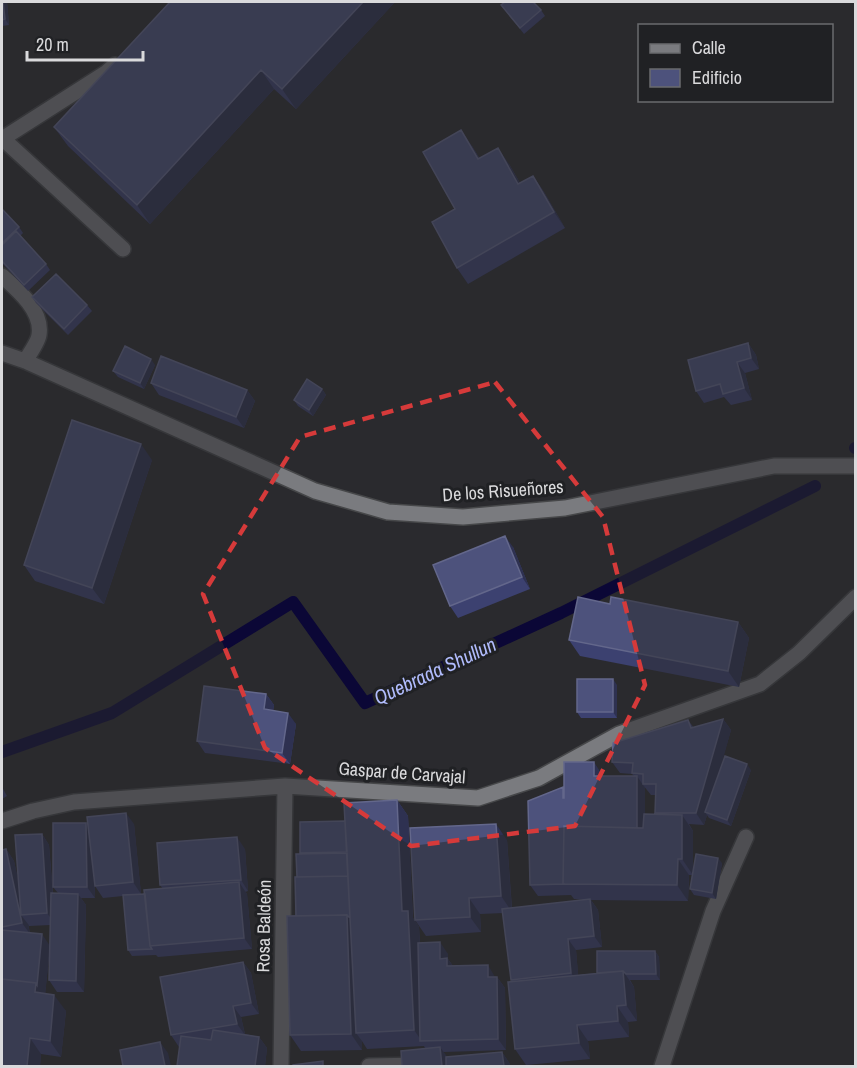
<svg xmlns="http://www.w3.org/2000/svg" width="857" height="1068" font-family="'Archivo Narrow',sans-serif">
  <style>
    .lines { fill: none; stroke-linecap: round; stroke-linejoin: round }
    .stream { stroke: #0b0736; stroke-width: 12 }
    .minor-casing { stroke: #464749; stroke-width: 18 }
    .minor { stroke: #7a7b7f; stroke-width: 15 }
    .wall { fill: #3c4170; fill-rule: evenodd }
    .shaded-wall { fill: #2e3151 }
    .building { fill: #4d527c; stroke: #63678b; stroke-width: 1.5 }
    .marked { fill: none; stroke: #d63a3a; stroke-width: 4.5; stroke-dasharray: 12 8; stroke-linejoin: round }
    .labels { text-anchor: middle; stroke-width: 6; stroke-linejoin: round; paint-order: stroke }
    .street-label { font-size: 18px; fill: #dadadc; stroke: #202124 }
    .water-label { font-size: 20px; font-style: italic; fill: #b1bcfd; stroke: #202124 }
  </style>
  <rect width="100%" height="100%" fill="#2a2a2e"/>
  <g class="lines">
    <!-- stream -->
    <path class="stream" d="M855 448H856
      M2 752 112 713 293 602 365 703 561 613 815 486"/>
    <defs>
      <path id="minor" d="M2 138 123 249
        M2 139 107 72 115 65
        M2 276C18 290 43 311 39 335 38 342 29 355 25 361
        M2 353 25 361 315 491 388 512 463 517 565 508 774 466H856
        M2 821 33 811 74 802 285 786 478 798 539 778 619 734 760 684 799 653 856 597
        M281 1066 285 786
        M369 1066 421 1065
        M662 1066 713 911 746 837"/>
    </defs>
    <!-- minor casing -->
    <use href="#minor" class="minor-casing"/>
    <!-- minor -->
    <use href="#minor" class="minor"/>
  </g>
  <!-- wall -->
  <path class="wall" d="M2 2H7L9 25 2 26Z
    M170 2H395L296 109 274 89 150 224 68 146 54 127Z
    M501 5 541 10 545 16 524 34Z
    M472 146 480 159 509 164 520 183 533 176 544 192 565 228 468 284 457 268 455 209Z
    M2 209 19 227 23 233 20 236 46 264 50 270 28 291 2 263Z
    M32 297 87 305 92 311 68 335 36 303Z
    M748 343 756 355 759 369 745 373 752 400 731 405 724 397 704 403 696 391Z
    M155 365 144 389 118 377 113 371Z
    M151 383 247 390 255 401 244 428 159 395Z
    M322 389 326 395 313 416 298 406 294 400Z
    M152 460 104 604 35 581 24 565Z
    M513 547 530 589 458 618 450 606Z
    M610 604 738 622 749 638 739 687 580 656 569 640Z
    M617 685V718H581L577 712Z
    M266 694 274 705 273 711 296 724 290 764 205 753 197 741Z
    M723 719 731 730 719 771 751 770 731 826 709 818 707 815 704 825 689 824 693 831V872L722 863 716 899 694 895 690 889 692 875H689L688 901 591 900 598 910 602 947 576 950 578 975 597 973 655 951 659 957 660 980H630L634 987 637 1021 628 1022 629 1037 588 1041 590 1059 526 1065 515 1049 512 982 511 980 503 913 480 914 481 932 426 936 415 920 507 840 512 908 585 900 574 899 571 895 538 896 530 885 564 789 601 773 602 776H634L632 774 620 773 612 762 688 720 694 728ZM643 785 651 795H656L655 813 657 814H645V788Z
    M2 787 7 796 2 799Z
    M397 800 408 816 413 918 419 927 420 943 448 954V959L453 966 497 977 505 988 506 1050 443 1052 447 1057 502 1052 510 1064 402 1066 425 1048 424 1046 367 1049 362 1041V1050L301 1051 290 1035 297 877 301 854 300 853 345 821Z
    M86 823 88 825 134 824 141 894 126 895 145 894 163 889 160 885 245 849 248 891 245 892 247 894 252 949 158 957 156 955 132 956 128 950 123 896 103 898 95 886V884V898H81L86 905 84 992H57L49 980 50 948 45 994 66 1011 61 1057 41 1054 40 1066H2V850L6 849 14 861 19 885 42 834 49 845 53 893H58L53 887ZM28 924 29 926 50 925V946L30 933Z
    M243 962 251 973 259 1014 241 1017 245 1034 259 1037 267 1048 265 1066H177L180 1047H179L171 1035Z"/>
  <!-- shaded-wall -->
  <path class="shaded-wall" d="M3 2H7L9 25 5 19Z
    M363 2H395L296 109 282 89Z
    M261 70 274 89 150 224 137 205Z
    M461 130 472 146 489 175 478 159Z
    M498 148 509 164 530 200 518 184Z
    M533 176 544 192 565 228 554 212Z
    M748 343 756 355 759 369 751 358Z
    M151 359 155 365 144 389 140 383Z
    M737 362 745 373 752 400 744 388Z
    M322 389 326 395 313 416 309 410Z
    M247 390 255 401 244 428 236 417Z
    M141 444 152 460 104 604 92 588Z
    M505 536 513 547 530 589 522 577Z
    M738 622 749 638 739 687 728 671Z
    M613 679 617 685V718L613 712Z
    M266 694 274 705 272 721 264 709Z
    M288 713 296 724 290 764 282 753Z
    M723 719 731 730 708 813 705 812 707 815 704 825 696 813Z
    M594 762 601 773 602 787 594 776Z
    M747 764 751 770 731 826 727 820Z
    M637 776 645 788V841L637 829Z
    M397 800 408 816 413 918 419 927 425 1040H421L414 1030 402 911Z
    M126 813 134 824 141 894 133 882Z
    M682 815 693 831V875L682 859Z
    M86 823 94 834 95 898 87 887Z
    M496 824 507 840 512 912 501 896Z
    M42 834 49 845 55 924 47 913Z
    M237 837 245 849 248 891 241 880Z
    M6 849 14 861 26 914 21 915 28 924 30 934 22 923Z
    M718 858 722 863 716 899 712 893Z
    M678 859 689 875 688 901 677 885Z
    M239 882 247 894 252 949 244 938Z
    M78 894 86 905 84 992 76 981Z
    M469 898 480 914 481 932 470 917Z
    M590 899 598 910 602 947 594 936Z
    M347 915 359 931 356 1033 362 1041V1050L351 1034Z
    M42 934 50 946 45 996 35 992Z
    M568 939 576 950 579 984 571 973Z
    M440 942 448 954V959L455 969 448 967 440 959Z
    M655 951 659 957 660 980 656 974Z
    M243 962 251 973 259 1014 251 1003Z
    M488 965 495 977H488Z
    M623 971 634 987 637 1021 626 1005Z
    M497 977 505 988 506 1050 498 1039Z
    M54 995 66 1011 61 1057 50 1041Z
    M233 1006 241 1017 245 1035 237 1024Z
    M617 1006 628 1022 629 1037 618 1021Z
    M577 1025 588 1041 590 1059 579 1043Z
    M259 1037 267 1048 265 1066H255Z
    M30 1038 41 1054 40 1066H27Z
    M160 1042 168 1053 171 1066H165Z
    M440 1047 448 1058 449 1066H442Z
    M502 1052 510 1064V1066H504Z"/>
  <!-- building -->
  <path class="building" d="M2 2H3L5 19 2 20Z
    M170 2H363L282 89 261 70 137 205 54 127Z
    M505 2H533L541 10 520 28 501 5Z
    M461 130 478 159 498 148 518 184 533 176 554 212 457 268 432 222 455 209 423 152Z
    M2 209 19 227 2 243Z
    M16 231 46 264 24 285 2 261V245Z
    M56 274 87 305 64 329 32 297Z
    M748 343 751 358 737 362 744 388 723 394 720 384 696 391 688 360Z
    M125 346 151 359 140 383 113 371Z
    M161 356 247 390 236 417 151 383Z
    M307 379 322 389 309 410 294 400Z
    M72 420 141 444 92 588 24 565Z
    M505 536 522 577 450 606 433 565Z
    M578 597 610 604 611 597 738 622 728 671 569 640Z
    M577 679H613V712H577Z
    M204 686 266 694 264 709 288 713 282 753 197 741Z
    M723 719 696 813H655L656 784H643V774L632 773 633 763 612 762 613 743 688 720 691 728Z
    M725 756 747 764 727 820 705 812Z
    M564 762H594V776H637V828L564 826 563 884H565L530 885 528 801 563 787V798H564Z
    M397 800 402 911H408L414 1030 356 1033 344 803Z
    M126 813 133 882 95 886 87 817Z
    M644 814 682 815V859H678L677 885 563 884 564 826 643 828Z
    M345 821 347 852 300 853V822Z
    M53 823H86L87 887H53Z
    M496 824 501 896 469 898 470 917 415 920 410 828Z
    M42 834 47 913 21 915 15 835Z
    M237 837 241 880 160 885 157 843Z
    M6 849 22 923 2 927V850Z
    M347 853 348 876 297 877 296 854Z
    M696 854 718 858 712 893 690 889Z
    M348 876 350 918 347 915 296 916 295 877Z
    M239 882 244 938 150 946 144 890Z
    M51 893 78 894 76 981 49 980Z
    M145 894 150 946 152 949 128 950 123 895Z
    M590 899 594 936 568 939 571 973 511 980 502 909Z
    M347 915 351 1034 290 1035 287 916Z
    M2 930 42 934 37 985 36 983 2 979Z
    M440 942V959L447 958V966L488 965V977H497L498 1039 420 1041 418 943Z
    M597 951H655L656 974H626L623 971 597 973Z
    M243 962 251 1003 233 1006 237 1024 171 1035 160 977Z
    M623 971 626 1005 617 1006 618 1021 577 1025 579 1043 515 1049 508 982Z
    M2 979 36 983 35 992 54 995 50 1041 30 1038 27 1066H2Z
    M213 1030 259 1037 255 1066H177L181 1036 211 1040Z
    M160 1042 165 1066H123L120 1050Z
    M440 1047 442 1066H402L401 1051Z
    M502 1052 504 1066H446V1057Z
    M323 1061V1066H293V1065Z"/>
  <!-- marked area -->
  <path d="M0 0H857V1068H0ZM495 382 603 517 645 685 575 826 411 846 265 748 203 594 300 437Z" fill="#2a2a2e" fill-opacity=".55" fill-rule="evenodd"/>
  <path class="marked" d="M495 382 603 517 645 685 575 826 411 846 265 748 203 594 300 437Z"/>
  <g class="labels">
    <!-- street labels -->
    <g class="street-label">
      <text transform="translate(503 491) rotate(-4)" y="6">De los Risueñores</text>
      <text transform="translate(402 773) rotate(4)" y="6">Gaspar de Carvajal</text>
      <text transform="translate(264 926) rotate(-89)" y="6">Rosa Baldeón</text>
    </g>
    <!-- water labels -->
    <g class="water-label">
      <text transform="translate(435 671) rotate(-25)" y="7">Quebrada Shullun</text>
    </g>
  </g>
  <!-- border -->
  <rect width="857" height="1068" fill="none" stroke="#dadadc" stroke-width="6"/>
  <!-- legend -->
  <rect x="638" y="24" width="195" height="78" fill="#202124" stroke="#6a6b6e" stroke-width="1.5"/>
  <rect x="650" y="44" width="30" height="9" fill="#7a7b7f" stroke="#6a6b6e" stroke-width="1.5"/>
  <text x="692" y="54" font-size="18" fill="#dadadc">Calle</text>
  <rect x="650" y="69" width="30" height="18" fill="#4d527c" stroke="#6a6b6e" stroke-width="1.5"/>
  <text x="692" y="84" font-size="18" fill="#dadadc">Edificio</text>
  <!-- scale -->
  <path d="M27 51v9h116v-9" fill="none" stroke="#dadadc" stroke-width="3"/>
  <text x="36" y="51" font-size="18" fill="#dadadc" stroke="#202124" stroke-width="4.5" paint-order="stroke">20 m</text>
</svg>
